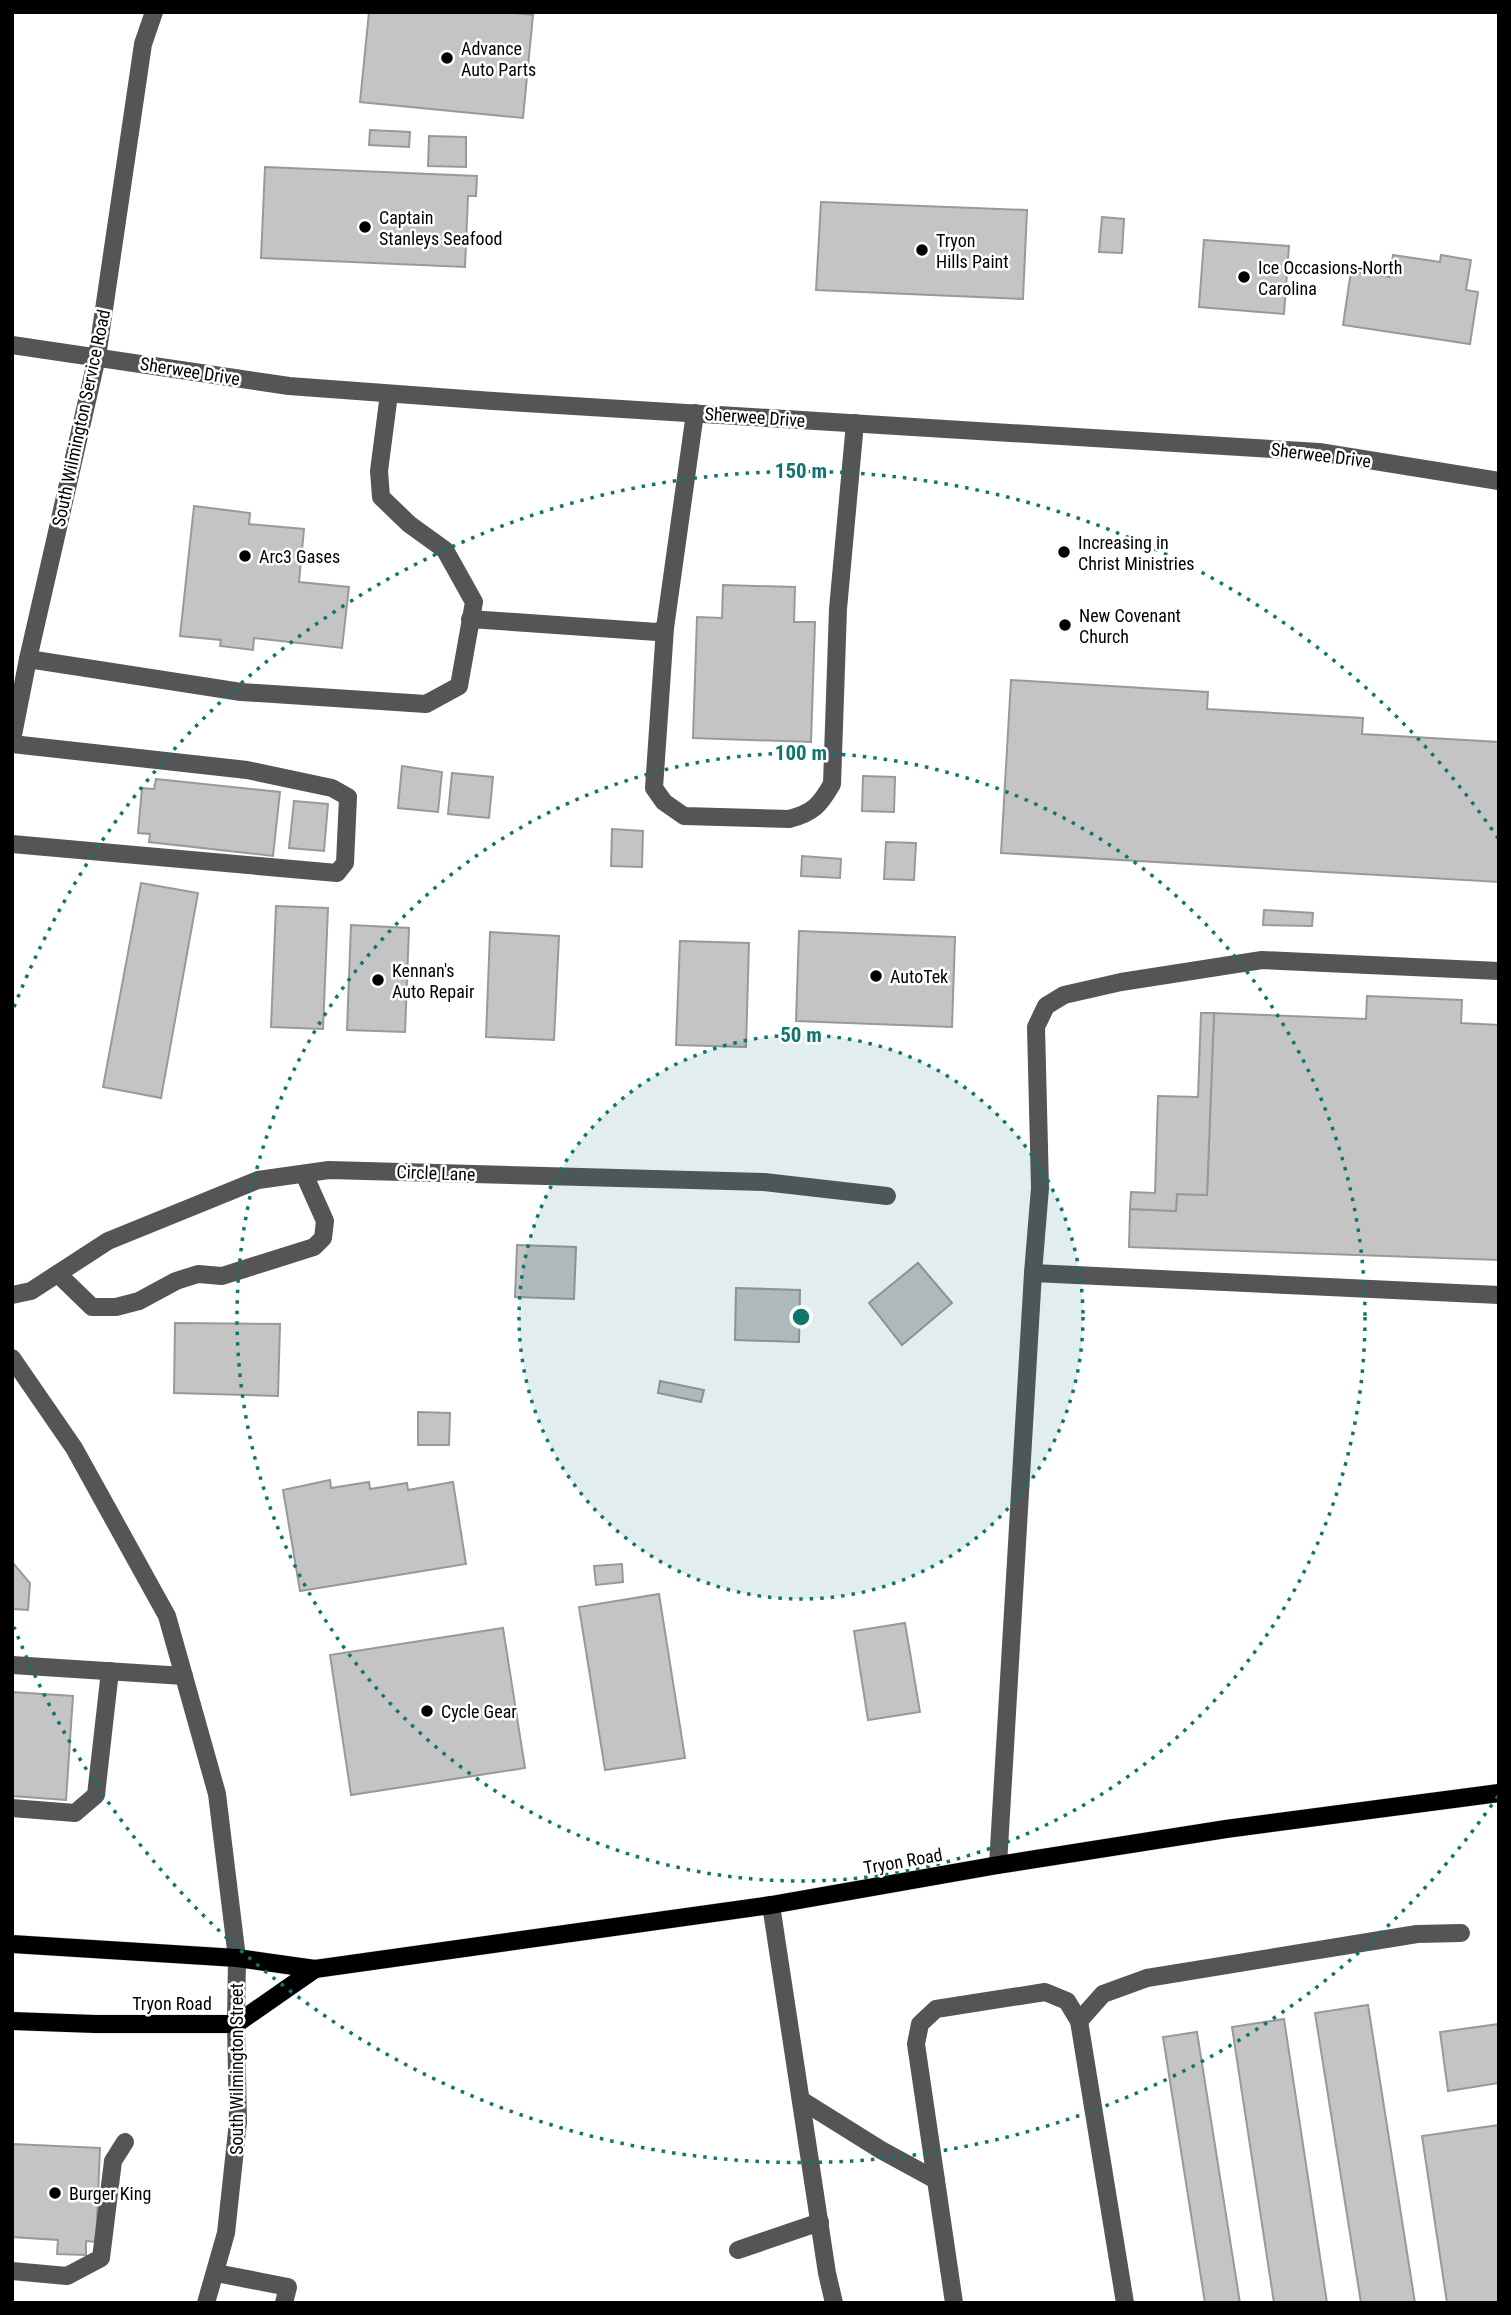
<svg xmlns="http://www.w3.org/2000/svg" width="1511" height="2315" viewBox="0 0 1511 2315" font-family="'Roboto Condensed',sans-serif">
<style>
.building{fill:#c4c4c4;stroke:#999;stroke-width:2}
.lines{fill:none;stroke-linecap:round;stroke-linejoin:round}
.major-casing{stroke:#dbdbdb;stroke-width:19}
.minor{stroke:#555;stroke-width:18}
.major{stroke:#000;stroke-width:18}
.ring{fill:none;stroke:#0f766e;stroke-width:3.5;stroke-dasharray:3.5 7}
.poi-dot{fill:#000;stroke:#fff;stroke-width:2.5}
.labels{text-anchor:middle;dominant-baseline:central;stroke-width:5;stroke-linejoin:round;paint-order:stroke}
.poi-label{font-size:18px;fill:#000;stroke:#fff;text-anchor:start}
.street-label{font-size:18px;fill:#000;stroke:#fff}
.centre{fill:#0f766e;stroke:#fff;stroke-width:3.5}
.ring-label{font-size:21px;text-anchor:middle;font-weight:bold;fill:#0f766e;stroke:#fff;stroke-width:5;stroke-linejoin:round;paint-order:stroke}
</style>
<rect width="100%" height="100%" fill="#fff"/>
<g class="building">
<path d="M369,12H505L533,15L523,118L360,102Z"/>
<path d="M370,130L410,132L409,147L369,145Z"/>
<path d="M429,136L466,137V167L428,166Z"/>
<path d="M265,167L477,176L476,196H468L465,267L261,258Z"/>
<path d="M821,202L1027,210L1023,299L816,290Z"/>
<path d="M1102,217L1124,219L1122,253L1099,252Z"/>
<path d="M1204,240L1289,246L1284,314L1199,307Z"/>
<path d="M1393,255L1440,262L1441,255L1471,260L1466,290L1478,292L1470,344L1343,325L1351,271L1390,277Z"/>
<path d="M194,506L250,513L249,524L304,529L299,582L349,587L342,648L254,638L253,650L220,646L221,640L180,636Z"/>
<path d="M723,585L795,587L794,622H815L811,742L693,738L697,617L722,618Z"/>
<path d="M1011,680L1208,692L1207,709L1363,718L1362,734L1499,742V882L1001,853Z"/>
<path d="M402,766L442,772L438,812L398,808Z"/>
<path d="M452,773L493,777L489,818L448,814Z"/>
<path d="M863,776L895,777L894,812L862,811Z"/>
<path d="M156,779L280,792L273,856L149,842L150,834L138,833L142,788L154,789Z"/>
<path d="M294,801L328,804L324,851L289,848Z"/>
<path d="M612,829L643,831L642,867L611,866Z"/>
<path d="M886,842L916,843L914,880L884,879Z"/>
<path d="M802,856L841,859L840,878L801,876Z"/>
<path d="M141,883L198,893L161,1098L103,1087Z"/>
<path d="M276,906L328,908L323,1029L271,1027Z"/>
<path d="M1264,910L1313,913L1312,926L1263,925Z"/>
<path d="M351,925L409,928L405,1032L347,1030Z"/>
<path d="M799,931L955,937L952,1027L796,1021Z"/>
<path d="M490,932L559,936L554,1040L486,1037Z"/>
<path d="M680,941L749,943L746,1047L676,1045Z"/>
<path d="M1367,996L1462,1000L1461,1023L1499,1025V1260L1129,1247L1130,1209L1176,1211L1177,1194L1207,1195L1214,1013L1366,1019Z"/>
<path d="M1201,1013H1214L1207,1195L1177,1194L1176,1211L1130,1209L1131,1192L1155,1193L1158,1096L1198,1097Z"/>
<path d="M517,1245L576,1247L574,1299L515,1297Z"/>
<path d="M918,1263L952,1303L902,1345L869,1303Z"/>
<path d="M736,1288L800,1290L799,1342L735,1340Z"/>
<path d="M175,1323L280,1324L278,1396L174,1393Z"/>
<path d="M660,1381L704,1390L701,1402L658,1393Z"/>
<path d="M418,1412L450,1413L449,1445H418Z"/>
<path d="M330,1480L331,1488L369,1482L370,1489L407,1483L408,1490L453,1482L466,1564L300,1591L283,1490Z"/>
<path d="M12,1562L30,1583L28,1610L12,1609Z"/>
<path d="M622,1564L623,1582L596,1585L594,1566Z"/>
<path d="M659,1594L685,1758L605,1770L579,1607Z"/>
<path d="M905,1623L920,1712L868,1720L854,1631Z"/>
<path d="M503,1628L525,1768L351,1795L330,1655Z"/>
<path d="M12,1692L73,1696L66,1800L12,1796Z"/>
<path d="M1368,2005L1415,2303H1361L1315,2013Z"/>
<path d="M1284,2019L1327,2303H1274L1232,2027Z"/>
<path d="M1499,2024V2083L1448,2091L1440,2032Z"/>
<path d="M1197,2032L1240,2303H1205L1163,2037Z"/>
<path d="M1499,2125V2303H1447L1422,2136Z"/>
<path d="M12,2144L100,2148L96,2242L86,2241V2255L57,2254L58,2240L12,2237Z"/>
</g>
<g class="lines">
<defs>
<g id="major">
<path d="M12,1944L237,1958L315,1969L771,1905L998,1865L1226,1829L1499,1793"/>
<path d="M12,2021L95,2024H236L315,1969"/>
</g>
</defs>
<use href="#major" class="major-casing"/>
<g class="minor">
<path d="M12,345L289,386L493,401L1319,452L1499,481"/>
<path d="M470,619L657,632L665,628L695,413"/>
<path d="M665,628L654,788L664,802L684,816L789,819C813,813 820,805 832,784L838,609L855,423"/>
<path d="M28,659L241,692L426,704L459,686L474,602L445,550L409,524L381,497L379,471L389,394"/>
<path d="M12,740L28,659L97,357L143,44L154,12"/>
<path d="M12,744L247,770L332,788L348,797L345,863L337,873L12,844"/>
<path d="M1033,1273L1040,1188L1036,1027L1046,1006L1064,995L1121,982L1262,960L1499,971"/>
<path d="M58,1274L92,1307H116L139,1301L176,1281L198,1274L222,1276L314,1247L323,1238L325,1221L304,1174"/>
<path d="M12,1295L31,1291L108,1241L258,1180L329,1170L764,1182L887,1196"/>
<path d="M12,1358L74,1448L167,1616L217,1794L237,1958L236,2024L238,2122L226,2233L206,2303"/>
<path d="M12,1665L184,1676"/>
<path d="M12,1808L75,1813L96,1795L110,1671"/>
<path d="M998,1865L1033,1273L1499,1295"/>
<path d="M771,1905L827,2273L834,2303"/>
<path d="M1079,2021L1103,1994L1147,1978L1417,1934L1461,1933"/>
<path d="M801,2100L881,2150L936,2180"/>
<path d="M738,2250L820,2222"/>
<path d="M12,2271L67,2276L101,2258L113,2161L125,2142"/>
<path d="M216,2273L288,2287L284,2303"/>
<path d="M954,2303L916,2044L920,2024L936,2009L1045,1992L1067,2001L1079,2021L1125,2303"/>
</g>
<use href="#major" class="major"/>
</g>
<circle cx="801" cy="1317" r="282" fill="#0f766e" fill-opacity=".12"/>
<g class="ring">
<circle cx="801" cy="1317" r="282"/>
<circle cx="801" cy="1317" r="564"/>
<path d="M1498 1796A846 846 0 0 1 14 1627M14 1007A846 846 0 0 1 1498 838"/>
</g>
<g class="poi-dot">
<circle cx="447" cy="58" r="7"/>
<circle cx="365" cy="227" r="7"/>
<circle cx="922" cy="250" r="7"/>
<circle cx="1244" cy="277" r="7"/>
<circle cx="1064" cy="552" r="7"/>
<circle cx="245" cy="556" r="7"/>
<circle cx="1065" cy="625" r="7"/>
<circle cx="876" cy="976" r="7"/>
<circle cx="378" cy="980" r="7"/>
<circle cx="427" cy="1711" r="7"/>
<circle cx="55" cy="2193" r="7"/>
</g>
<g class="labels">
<g class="poi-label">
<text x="461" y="48">Advance<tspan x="461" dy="21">Auto Parts</tspan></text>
<text x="379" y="217">Captain<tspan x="379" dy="21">Stanleys Seafood</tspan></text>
<text x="936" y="240">Tryon<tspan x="936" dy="21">Hills Paint</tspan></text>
<text x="1258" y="267">Ice Occasions-North<tspan x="1258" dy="21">Carolina</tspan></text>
<text x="1078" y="542">Increasing in<tspan x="1078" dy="21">Christ Ministries</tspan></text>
<text x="259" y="556">Arc3 Gases</text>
<text x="1079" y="615">New Covenant<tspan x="1079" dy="21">Church</tspan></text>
<text x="392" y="970">Kennan's<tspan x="392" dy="21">Auto Repair</tspan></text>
<text x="890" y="976">AutoTek</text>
<text x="441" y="1711">Cycle Gear</text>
<text x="69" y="2193">Burger King</text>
</g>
<g class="street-label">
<text transform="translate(190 371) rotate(9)">Sherwee Drive</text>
<text transform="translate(755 417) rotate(4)">Sherwee Drive</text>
<text transform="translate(81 418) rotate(-78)">South Wilmington Service Road</text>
<text transform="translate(1321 455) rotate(7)">Sherwee Drive</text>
<text transform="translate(436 1173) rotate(2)">Circle Lane</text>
<text transform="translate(903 1861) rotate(-10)">Tryon Road</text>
<text x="172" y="2003">Tryon Road</text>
<text transform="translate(236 2069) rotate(-90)">South Wilmington Street</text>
</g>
</g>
<circle cx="801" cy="1317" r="10" class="centre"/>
<g class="ring-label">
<text x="801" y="478">150 m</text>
<text x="801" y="760">100 m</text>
<text x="801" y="1042">50 m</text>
</g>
<rect width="1511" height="2315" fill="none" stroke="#000000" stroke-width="28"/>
</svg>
